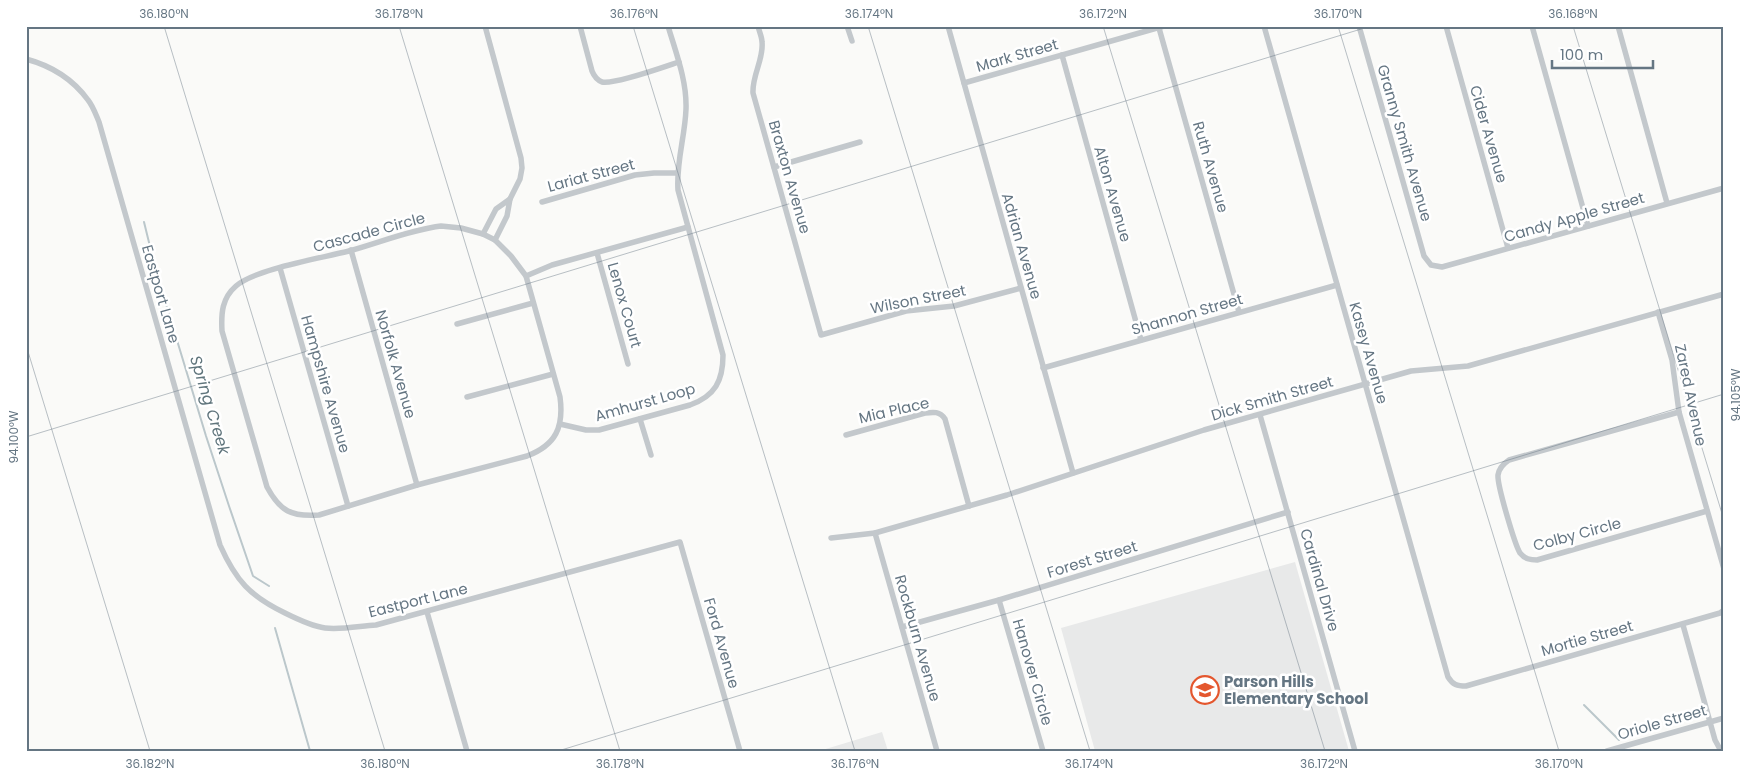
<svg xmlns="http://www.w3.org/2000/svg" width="1750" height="777" viewBox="0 0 1750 777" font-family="Poppins,sans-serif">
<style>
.built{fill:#e8e9e9}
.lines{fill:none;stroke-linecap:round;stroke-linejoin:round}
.stream{stroke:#bbc7cb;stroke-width:2}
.minor{stroke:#c3c8cc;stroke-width:5.5}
.ticks{fill:none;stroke:#657683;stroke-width:1;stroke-opacity:0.45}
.labels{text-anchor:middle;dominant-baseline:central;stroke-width:5;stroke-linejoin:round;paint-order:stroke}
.street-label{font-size:15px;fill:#657683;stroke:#fff}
.poi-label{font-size:15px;font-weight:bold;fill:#657683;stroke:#fff;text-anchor:start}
.water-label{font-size:16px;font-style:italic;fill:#60757c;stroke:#fff}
.neatline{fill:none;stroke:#657683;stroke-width:2}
.ticks-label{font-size:12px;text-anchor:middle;fill:#657683}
</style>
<rect width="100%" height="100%" fill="#fafaf8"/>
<g class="built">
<path d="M1295,562L1349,751H1095L1061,628Z"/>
<path d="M882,732L888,751H818H819Z"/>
</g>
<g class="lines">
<g class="stream">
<path d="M144,222L156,271L206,436L229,506L253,576L269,586"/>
<path d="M275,628L310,751"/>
<path d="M1584,705L1619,740"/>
</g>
<g class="minor">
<path d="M485,26L521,158L522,168L520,179L510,199L507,216L495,240"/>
<path d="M580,26L592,71C594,76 597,80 602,82C614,85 664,67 679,62"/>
<path d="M758,26C759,31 762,37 762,42C764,59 752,75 753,93L821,335L906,311L954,306L1021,288"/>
<path d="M847,26L852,41"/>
<path d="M948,26L1073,473"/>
<path d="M1264,26L1448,677C1453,685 1457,686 1466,686L1720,613L1724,610"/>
<path d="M1359,26L1424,256L1431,265L1442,267L1724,188"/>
<path d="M1446,26L1508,248"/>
<path d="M1532,26L1588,226"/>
<path d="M1618,26L1667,203"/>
<path d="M1159,28L1239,312"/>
<path d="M1062,55L1141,340"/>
<path d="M26,59C52,66 72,78 88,100C93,106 96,115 99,122L220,545C236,581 250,596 285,613C297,619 311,626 325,628C341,630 360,626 376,625L680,542L740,751"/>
<path d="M964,83L1164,26"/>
<path d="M774,167L860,142"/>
<path d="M542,202L635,175L654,173H677"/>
<path d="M441,226L461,228L483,234L495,240L511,256L526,276L560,397C564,427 556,445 527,456L417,485L319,515C291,517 280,511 267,487L222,331C221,313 222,298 236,286C255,269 322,258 349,251C379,243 409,230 441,226Z"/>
<path d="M483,234L496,209L510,199"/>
<path d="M351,250L417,485"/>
<path d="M597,253L628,364"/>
<path d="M280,268L348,506"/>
<path d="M526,276L552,265L688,227"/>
<path d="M1658,312L1672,360L1679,412L1724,569"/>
<path d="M457,324L533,303"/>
<path d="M1043,368L1337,285"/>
<path d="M467,397L553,374"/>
<path d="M1679,412L1509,460C1503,464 1499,468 1498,475C1497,485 1515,545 1520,553C1525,559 1530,560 1537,560L1707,511"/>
<path d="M1260,415L1355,751"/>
<path d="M640,419L651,455"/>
<path d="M560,424L586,430H599L690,405C715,396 723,381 723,355L678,190C676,162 685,137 686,109C687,81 676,53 668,26"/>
<path d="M846,435L925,413C933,412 940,411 945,419L969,506"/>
<path d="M875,533L937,751"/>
<path d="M831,538L875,533L1007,495L1204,430L1411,371L1468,366L1724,294"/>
<path d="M999,600L1043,751"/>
<path d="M427,612L467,751"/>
<path d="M1683,625L1715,740L1721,751"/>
<path d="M902,627L999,600L1288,512"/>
<path d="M1607,751L1724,718"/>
</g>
</g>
<path class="ticks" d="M164,26L385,751M399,26L620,751M633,26L855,751M868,26L1090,751M1103,26L1325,751M1338,26L1559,751M1573,26L1724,520M26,345L150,751M26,437L1371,26M558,751L1724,394"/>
<defs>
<symbol id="school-ring" viewBox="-11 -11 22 22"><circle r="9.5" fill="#fff" stroke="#e4572e" stroke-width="1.5"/><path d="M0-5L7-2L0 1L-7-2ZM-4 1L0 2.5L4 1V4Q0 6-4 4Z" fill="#e4572e"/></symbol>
</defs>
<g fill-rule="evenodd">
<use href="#school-ring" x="1189" y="674" width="32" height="32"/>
</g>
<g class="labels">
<g class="street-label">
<text transform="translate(1017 55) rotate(-16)">Mark Street</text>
<text transform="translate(1489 134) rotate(74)">Cider Avenue</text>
<text transform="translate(1405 143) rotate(74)">Granny Smith Avenue</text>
<text transform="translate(1211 167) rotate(74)">Ruth Avenue</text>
<text transform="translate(591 175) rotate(-15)">Lariat Street</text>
<text transform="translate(790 177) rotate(74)">Braxton Avenue</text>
<text transform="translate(1113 194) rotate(74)">Alton Avenue</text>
<text transform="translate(1574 217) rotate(-16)">Candy Apple Street</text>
<text transform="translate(369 232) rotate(-15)">Cascade Circle</text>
<text transform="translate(1022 246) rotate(74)">Adrian Avenue</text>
<text transform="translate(161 294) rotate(74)">Eastport Lane</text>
<text transform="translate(918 299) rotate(-11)">Wilson Street</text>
<text transform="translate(625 305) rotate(74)">Lenox Court</text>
<text transform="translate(1187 314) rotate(-16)">Shannon Street</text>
<text transform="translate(1369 353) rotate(74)">Kasey Avenue</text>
<text transform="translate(396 364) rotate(74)">Norfolk Avenue</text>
<text transform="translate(326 384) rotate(74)">Hampshire Avenue</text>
<text transform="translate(1691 395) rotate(78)">Zared Avenue</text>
<text transform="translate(1272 398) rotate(-16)">Dick Smith Street</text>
<text transform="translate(645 402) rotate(-16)">Amhurst Loop</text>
<text transform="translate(894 410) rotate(-13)">Mia Place</text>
<text transform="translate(1577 534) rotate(-15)">Colby Circle</text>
<text transform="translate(1092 559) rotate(-17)">Forest Street</text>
<text transform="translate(1320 580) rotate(74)">Cardinal Drive</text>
<text transform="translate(418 600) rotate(-14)">Eastport Lane</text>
<text transform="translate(918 638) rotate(74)">Rockburn Avenue</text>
<text transform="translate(1587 638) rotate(-16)">Mortie Street</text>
<text transform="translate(722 643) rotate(74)">Ford Avenue</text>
<text transform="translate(1033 672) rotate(74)">Hanover Circle</text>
<text transform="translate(1662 722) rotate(-16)">Oriole Street</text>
</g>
<g class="poi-label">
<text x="1224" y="681">Parson Hills<tspan x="1224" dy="17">Elementary School</tspan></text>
</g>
<g class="water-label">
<text transform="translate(210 405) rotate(73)">Spring Creek</text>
</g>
</g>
<rect width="1750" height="777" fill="none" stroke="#ffffff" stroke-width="55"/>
<path d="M1552 60v8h101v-8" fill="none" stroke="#657683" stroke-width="2.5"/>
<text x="1560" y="60" font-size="15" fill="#657683" stroke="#ffffff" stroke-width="4" paint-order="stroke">100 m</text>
<rect x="28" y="28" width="1694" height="722" class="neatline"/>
<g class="ticks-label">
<text x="164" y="18">36.180°N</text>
<text x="399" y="18">36.178°N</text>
<text x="634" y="18">36.176°N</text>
<text x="869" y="18">36.174°N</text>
<text x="1103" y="18">36.172°N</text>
<text x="1338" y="18">36.170°N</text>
<text x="1573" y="18">36.168°N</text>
<text transform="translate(1736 395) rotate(-90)" y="4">94.105°W</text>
<text transform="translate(14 437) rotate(-90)" y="4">94.100°W</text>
<text x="150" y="768">36.182°N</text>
<text x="385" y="768">36.180°N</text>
<text x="620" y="768">36.178°N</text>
<text x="855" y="768">36.176°N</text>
<text x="1089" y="768">36.174°N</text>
<text x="1324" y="768">36.172°N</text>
<text x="1559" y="768">36.170°N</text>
</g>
</svg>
